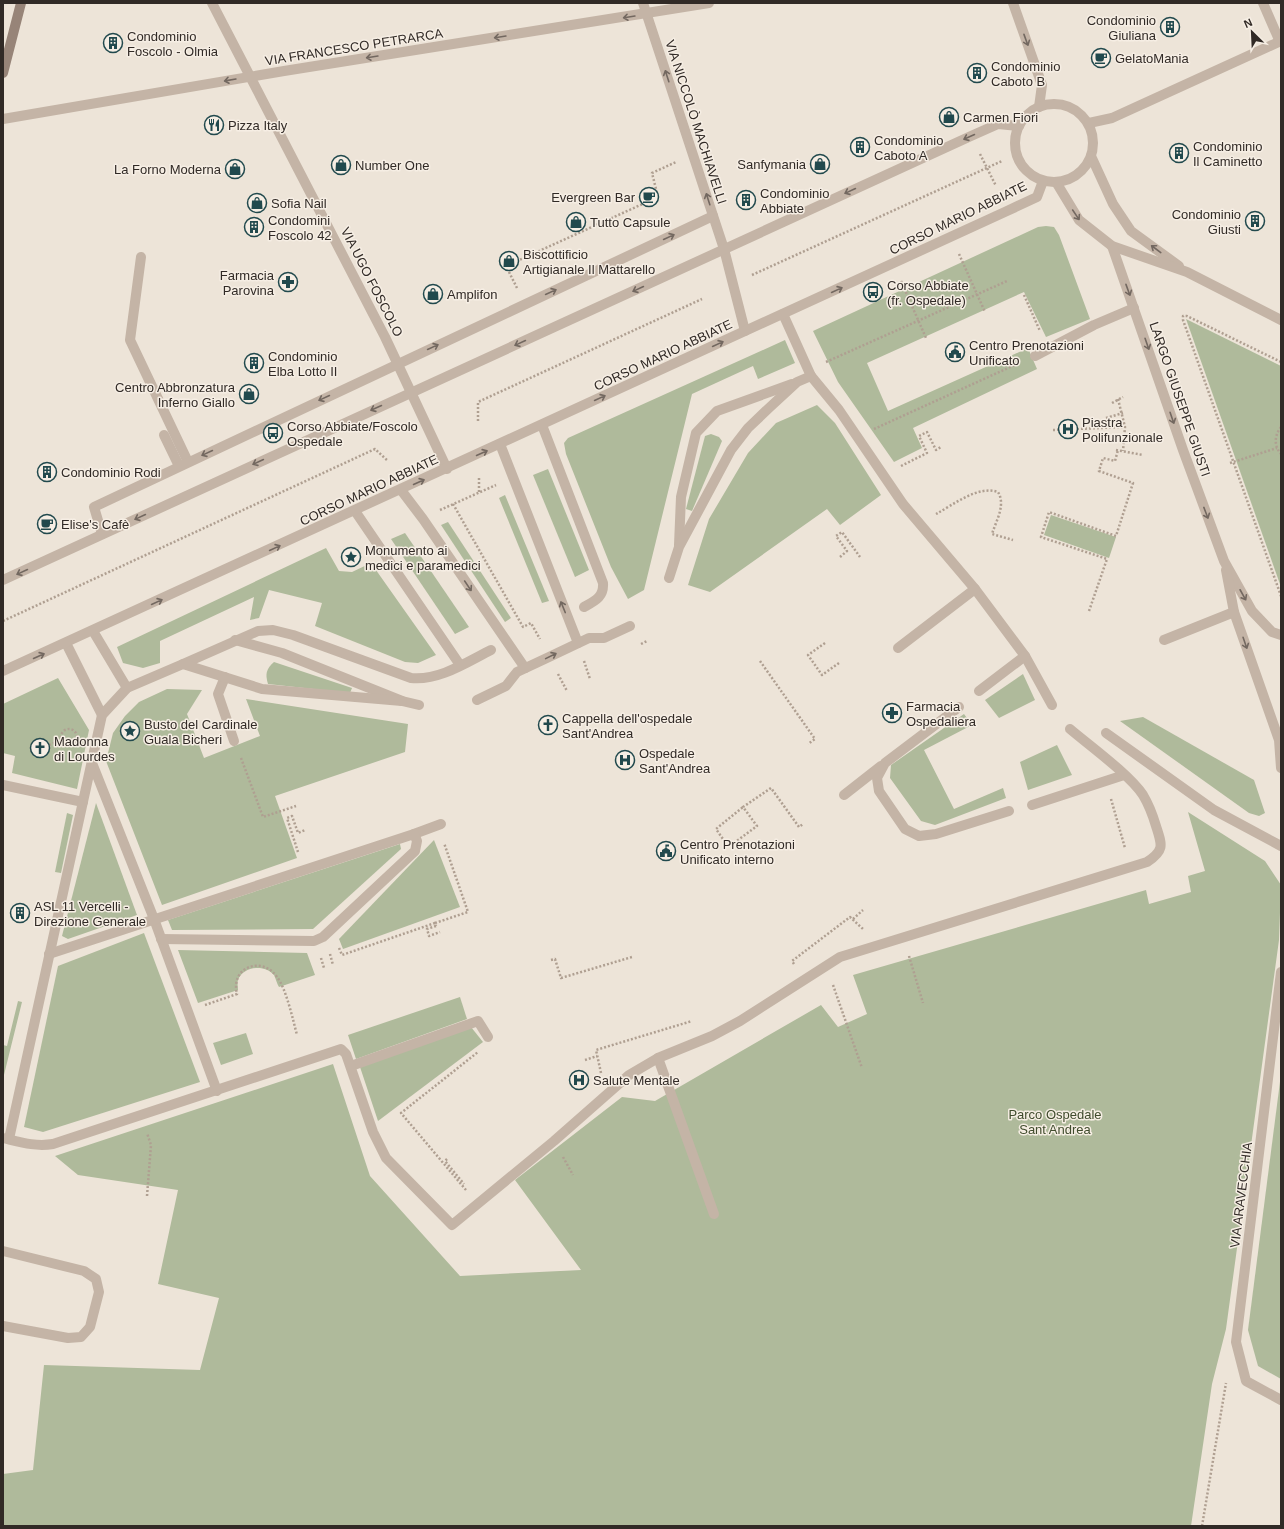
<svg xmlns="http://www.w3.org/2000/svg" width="1284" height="1529" viewBox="0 0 1284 1529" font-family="Helvetica,sans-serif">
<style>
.green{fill:#afba9b}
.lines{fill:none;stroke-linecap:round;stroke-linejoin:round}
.path{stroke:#af9f91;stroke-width:2.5;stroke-dasharray:2 2;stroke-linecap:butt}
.service{stroke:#c4b4a6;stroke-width:10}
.minor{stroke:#c4b4a6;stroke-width:10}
.secondary{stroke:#978478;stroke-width:10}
.oneway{stroke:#736860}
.labels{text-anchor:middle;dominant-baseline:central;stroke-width:3;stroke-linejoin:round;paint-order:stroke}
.poi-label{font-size:13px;fill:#312a26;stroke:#f6eee4;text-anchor:start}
.street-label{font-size:13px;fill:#312a26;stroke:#f6eee4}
.park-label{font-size:13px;fill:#404c2d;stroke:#f6eee4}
</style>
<rect width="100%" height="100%" fill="#ede4d8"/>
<g class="green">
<path d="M1046,226L1054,227L1059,235L1090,319L1046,337L1024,292L867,363L888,411L1028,348L1037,369L913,428L922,448L894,462L838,382L813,331L1038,227Z"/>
<path d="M1186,319L1281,366V587Z"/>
<path d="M785,340L795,363L758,379L753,366L692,394L644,590L628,599L611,567L566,454L564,443L568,438Z"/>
<path d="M817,405L835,423L881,495L840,525L827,509L710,592L688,585L709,519L748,453L776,423Z"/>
<path d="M711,434L719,437L722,441L692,511L686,509L705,436Z"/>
<path d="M548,469L589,570L575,577L533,475Z"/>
<path d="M505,495L549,601L542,603L499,498Z"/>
<path d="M1051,515L1116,537L1109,558L1044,535Z"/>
<path d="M448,522L511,618L505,622L441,525Z"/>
<path d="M405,533L469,627L455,634L391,539Z"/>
<path d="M326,548L339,571L352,572L371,563L436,655L418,663L405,662L315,626L322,603L269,590L259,618L250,620L254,597L160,641V663L143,668L123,663L117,647Z"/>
<path d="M274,662L352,688L350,693L268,684C265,674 266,669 274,662Z"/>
<path d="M1023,674L1035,700L999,718L985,700Z"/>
<path d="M58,678L89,730L77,789L12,773L15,756L3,753V704Z"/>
<path d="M167,689L202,690L187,714L204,758L260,736L246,699L408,724L405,752L275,796L297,858L162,905L106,761L113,733L125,716L139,702Z"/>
<path d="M964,714L972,725L924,750L954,809L1003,788L1006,798L935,825L921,821L890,778L891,765Z"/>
<path d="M1143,717L1254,780L1265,813L1259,816L1249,813L1120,721Z"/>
<path d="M1057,745L1072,775L1028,790L1020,762Z"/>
<path d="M96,803L137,915L68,939L62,936Z"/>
<path d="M1188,812L1265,861L1281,885L1279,940L1226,1329L1212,1384L1191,1526H3V1474L33,1470L44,1365L200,1370L219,1298L158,1284L178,1190L78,1175L55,1156L333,1064L370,1176L460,1276L581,1270L515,1180L622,1097L655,1101L821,1005L838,1027L867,1014L853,975L1146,890L1149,904L1191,892L1188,876L1205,871Z"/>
<path d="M67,813L73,815L61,873L55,872Z"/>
<path d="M434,840L460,907L343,949L339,939Z"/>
<path d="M400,844L401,849L313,929L172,930L168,920Z"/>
<path d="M144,933L200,1082L43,1132L24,1127L58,966Z"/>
<path d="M178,950L307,953L315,975L279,987C277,984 276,979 274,975C265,964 243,966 238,980C237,983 238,987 238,990L198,1003Z"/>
<path d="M460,997L467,1019L356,1059L348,1035Z"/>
<path d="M18,1001L22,1002L3,1079V1045L7,1046Z"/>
<path d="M471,1027L483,1042L378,1121L360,1067Z"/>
<path d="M246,1033L253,1054L221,1065L213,1043Z"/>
<path d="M1281,1074V1379L1258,1366L1248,1330Z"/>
</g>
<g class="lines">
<g class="path">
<path d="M980,154L996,186"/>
<path d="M959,254L985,312"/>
<path d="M752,275L1002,161"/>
<path d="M901,281L926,338"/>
<path d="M517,288L506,266L658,197L652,173L676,162"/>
<path d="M1024,295L1040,331"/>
<path d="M826,362L1007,281"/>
<path d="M1281,362L1187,316H1183V320L1281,596"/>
<path d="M1118,399L1125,427L1123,451"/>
<path d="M1112,403L1123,397"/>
<path d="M1106,418L1123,413"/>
<path d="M478,421V402L702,299"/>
<path d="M1281,427C1274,436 1274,446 1281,454"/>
<path d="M874,429L1019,363"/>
<path d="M1053,430L1125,427"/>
<path d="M1108,438L1125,440"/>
<path d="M1116,450L1143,455"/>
<path d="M1230,463L1277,448"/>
<path d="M901,466L927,453L919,436L927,432L936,450L941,447"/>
<path d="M479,478V492"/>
<path d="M453,504L523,627L531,623L540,639"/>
<path d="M440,510L496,485"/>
<path d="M936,514C953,505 978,485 998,492C1006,505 996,521 992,534L1013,540"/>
<path d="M840,557L847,551L836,536L842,532L860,557"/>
<path d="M1089,611L1107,559L1041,537L1049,512L1116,536L1133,483L1099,471L1103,458L1115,461L1118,450"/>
<path d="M3,621L375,449L388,461"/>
<path d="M825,643L808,655L822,675L839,663"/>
<path d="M641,644L647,641"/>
<path d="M584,661L590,679"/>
<path d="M760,661L815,739L808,744"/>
<path d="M558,674L567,691"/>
<circle cx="69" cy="737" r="8"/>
<circle cx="40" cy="748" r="9"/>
<path d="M49,745L61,740"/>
<path d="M241,758L263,817L296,806"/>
<path d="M1111,799L1125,848"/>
<path d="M725,842L716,829L743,807"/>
<path d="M734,843L757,826L743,807L771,788L799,827L803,824"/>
<path d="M298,852L287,818L292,816L298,833L305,830"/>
<path d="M853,919L863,910"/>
<path d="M435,923L468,912L444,843"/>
<path d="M436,926L427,929L429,936L440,932"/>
<path d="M339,948L342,955L435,923L436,926"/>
<path d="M330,954L333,965"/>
<path d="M909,956L923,1003"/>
<path d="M321,958L324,968"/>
<path d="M551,960L555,959L561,978L632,957"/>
<path d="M794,964L792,961L850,917L863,929"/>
<path d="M833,985L862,1068"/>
<path d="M205,1005L237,994C230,966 263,956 277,977C286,988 293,1020 297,1035"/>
<path d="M585,1060L597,1056"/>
<path d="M601,1073L596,1050L692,1021"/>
<path d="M563,1157L573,1175"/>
<path d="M447,1159L445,1161L464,1184"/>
<path d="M466,1190L401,1113L478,1052"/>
<path d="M147,1196L151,1145L147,1133"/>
<path d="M1202,1526L1226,1383"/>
</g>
<g class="service">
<path d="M1263,3L1280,42"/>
<path d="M141,257L130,340L188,462"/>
<path d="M1035,356L1094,325L1134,308"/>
<path d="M811,376L839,410L903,504L975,589L1025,656L1052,705"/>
<path d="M542,425L603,583C604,597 595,601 584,607"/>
<path d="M164,435L179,466"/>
<path d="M500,444L578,643"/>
<path d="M401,490L423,519L525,668"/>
<path d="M355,511L460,665"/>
<path d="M679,545L681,497L696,433L717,411L792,384"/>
<path d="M669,578L679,547L731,450L748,428L769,408L797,382L811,376L783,314"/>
<path d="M93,631L127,688"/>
<path d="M235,640L282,653L402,701L419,705"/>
<path d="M1164,640L1234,612"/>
<path d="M66,643L102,715"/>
<path d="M898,648L975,589"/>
<path d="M183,664L258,631L273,630L293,635L411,678C439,681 467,662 491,650"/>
<path d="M225,677L218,694L234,741"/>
<path d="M979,691L1025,656"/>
<path d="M477,700L506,686L517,672L549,657L589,638H604L630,626"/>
<path d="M959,707L885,763L877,778L879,791L905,829L919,836L936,834L1009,811"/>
<path d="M1106,733L1214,810L1281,846"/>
<path d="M92,763L154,919L217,1091"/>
<path d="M3,785L83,802"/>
<path d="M844,795L881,766"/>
<path d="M1032,805L1124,775"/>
<path d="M414,834L441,824"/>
<path d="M49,954L414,834L417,841L415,851L323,937L314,941L161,939"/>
<path d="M1281,972L1236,1342L1246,1381L1281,1400"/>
<path d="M658,1058L714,1214"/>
<path d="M351,1066L478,1021L488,1037"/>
<path d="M3,1138C20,1142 35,1147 53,1144L341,1049L346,1054L373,1132L386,1158L452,1225L554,1141L629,1075L658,1058L712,1036L740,1021L840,957L1147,862C1165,850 1162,845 1156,826C1153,816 1149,805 1143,795C1130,775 1090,746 1070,729"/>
<path d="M9,1139L102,715L127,688L183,664L262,689L402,701"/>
<path d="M3,1251L84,1271L96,1279L99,1292L90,1327L81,1337L68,1338L3,1326"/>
</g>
<g class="minor">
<path d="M212,3L385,337L447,469"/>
<path d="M643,3L724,249L745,331"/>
<path d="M1013,3L1042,85L1039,107"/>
<circle cx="1054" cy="143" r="39"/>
<path d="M3,119L284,71L709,3"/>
<path d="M1089,123L1112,118L1281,41"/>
<path d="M1091,156L1113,204L1131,231L1179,266"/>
<path d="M1056,182L1079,220L1112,246L1187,272L1281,320"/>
<path d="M1112,246L1183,450L1224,561L1252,611L1272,632L1281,635"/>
<path d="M102,534L94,507L713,216"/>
<path d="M1226,570L1234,612L1279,740L1281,768"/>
<path d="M3,580L971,136L998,124L1019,126"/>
<path d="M3,671L1007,211L1037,197L1043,181"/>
</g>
<path class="secondary" d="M3,73L21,3"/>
</g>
<defs><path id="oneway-shaft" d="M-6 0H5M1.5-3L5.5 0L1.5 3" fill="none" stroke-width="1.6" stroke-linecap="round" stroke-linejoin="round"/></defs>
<g class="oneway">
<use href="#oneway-shaft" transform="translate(629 17) rotate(171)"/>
<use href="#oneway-shaft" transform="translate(500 37) rotate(171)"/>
<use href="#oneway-shaft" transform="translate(1026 40) rotate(70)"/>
<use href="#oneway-shaft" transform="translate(372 57) rotate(171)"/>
<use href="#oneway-shaft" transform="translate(667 76) rotate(-108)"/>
<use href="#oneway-shaft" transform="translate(230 80) rotate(170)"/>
<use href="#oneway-shaft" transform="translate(969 137) rotate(156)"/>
<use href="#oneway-shaft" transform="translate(850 191) rotate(155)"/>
<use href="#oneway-shaft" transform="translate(708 199) rotate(-108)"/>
<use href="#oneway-shaft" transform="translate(1076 215) rotate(56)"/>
<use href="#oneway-shaft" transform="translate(669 237) rotate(-25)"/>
<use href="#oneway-shaft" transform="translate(1156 249) rotate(-143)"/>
<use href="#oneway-shaft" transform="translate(638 289) rotate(155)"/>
<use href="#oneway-shaft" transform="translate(837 290) rotate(-25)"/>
<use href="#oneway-shaft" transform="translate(1128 290) rotate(70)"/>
<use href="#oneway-shaft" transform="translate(551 292) rotate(-25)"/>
<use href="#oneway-shaft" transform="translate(520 343) rotate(155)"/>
<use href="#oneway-shaft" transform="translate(718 344) rotate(-25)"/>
<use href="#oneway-shaft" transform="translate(1147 344) rotate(71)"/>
<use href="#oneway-shaft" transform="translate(433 347) rotate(-25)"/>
<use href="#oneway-shaft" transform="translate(324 398) rotate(155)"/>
<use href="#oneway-shaft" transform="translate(600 398) rotate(-25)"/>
<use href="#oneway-shaft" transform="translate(376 408) rotate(156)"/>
<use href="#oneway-shaft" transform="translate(1172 418) rotate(71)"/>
<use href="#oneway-shaft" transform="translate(207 453) rotate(155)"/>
<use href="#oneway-shaft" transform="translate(482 453) rotate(-24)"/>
<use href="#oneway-shaft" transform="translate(258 462) rotate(155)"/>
<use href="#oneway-shaft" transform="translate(419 482) rotate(-24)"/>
<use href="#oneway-shaft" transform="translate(1206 513) rotate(69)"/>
<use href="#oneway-shaft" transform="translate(140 517) rotate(155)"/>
<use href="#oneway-shaft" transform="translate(275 548) rotate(-25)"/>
<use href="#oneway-shaft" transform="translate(22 572) rotate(155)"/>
<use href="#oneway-shaft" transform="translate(468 586) rotate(56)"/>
<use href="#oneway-shaft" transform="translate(1243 595) rotate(61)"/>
<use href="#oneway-shaft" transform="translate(157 602) rotate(-25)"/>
<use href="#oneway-shaft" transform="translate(563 607) rotate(-112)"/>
<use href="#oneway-shaft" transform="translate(1245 643) rotate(71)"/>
<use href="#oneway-shaft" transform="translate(39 656) rotate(-24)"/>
<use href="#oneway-shaft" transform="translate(551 656) rotate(-26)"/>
</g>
<defs>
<symbol id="building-ring" viewBox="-11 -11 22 22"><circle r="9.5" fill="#f6eee4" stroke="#21494d" stroke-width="1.5"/><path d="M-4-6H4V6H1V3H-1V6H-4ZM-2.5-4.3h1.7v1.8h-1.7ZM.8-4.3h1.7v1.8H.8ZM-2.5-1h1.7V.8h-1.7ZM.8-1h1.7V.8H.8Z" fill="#21494d"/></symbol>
<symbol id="cafe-ring" viewBox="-11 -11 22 22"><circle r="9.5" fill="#f6eee4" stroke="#21494d" stroke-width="1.5"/><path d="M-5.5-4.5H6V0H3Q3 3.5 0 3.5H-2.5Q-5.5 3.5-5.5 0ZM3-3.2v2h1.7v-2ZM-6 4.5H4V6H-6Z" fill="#21494d"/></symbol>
<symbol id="shop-ring" viewBox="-11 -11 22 22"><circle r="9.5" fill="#f6eee4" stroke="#21494d" stroke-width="1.5"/><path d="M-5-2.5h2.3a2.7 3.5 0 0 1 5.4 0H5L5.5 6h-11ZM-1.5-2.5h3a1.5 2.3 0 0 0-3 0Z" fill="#21494d"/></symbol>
<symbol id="restaurant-ring" viewBox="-11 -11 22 22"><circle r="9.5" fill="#f6eee4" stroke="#21494d" stroke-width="1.5"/><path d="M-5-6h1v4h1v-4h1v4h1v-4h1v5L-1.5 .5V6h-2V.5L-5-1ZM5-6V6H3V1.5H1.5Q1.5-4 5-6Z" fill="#21494d"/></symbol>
<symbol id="pharmacy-ring" viewBox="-11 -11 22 22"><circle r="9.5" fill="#f6eee4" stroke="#21494d" stroke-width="1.5"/><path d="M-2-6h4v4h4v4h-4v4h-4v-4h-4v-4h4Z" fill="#21494d"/></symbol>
<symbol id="bus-ring" viewBox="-11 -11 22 22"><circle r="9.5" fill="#f6eee4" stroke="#21494d" stroke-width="1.5"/><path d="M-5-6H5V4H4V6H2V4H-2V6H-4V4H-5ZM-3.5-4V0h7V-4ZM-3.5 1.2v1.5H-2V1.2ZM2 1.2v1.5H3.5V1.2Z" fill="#21494d"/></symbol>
<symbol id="civic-ring" viewBox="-11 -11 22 22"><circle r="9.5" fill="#f6eee4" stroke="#21494d" stroke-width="1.5"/><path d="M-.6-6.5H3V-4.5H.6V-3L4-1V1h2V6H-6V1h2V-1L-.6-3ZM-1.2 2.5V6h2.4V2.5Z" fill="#21494d"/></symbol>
<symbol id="hospital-ring" viewBox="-11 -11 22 22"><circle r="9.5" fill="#f6eee4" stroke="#21494d" stroke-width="1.5"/><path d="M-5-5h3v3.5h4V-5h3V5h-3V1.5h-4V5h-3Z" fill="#21494d"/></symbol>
<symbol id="sight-ring" viewBox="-11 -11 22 22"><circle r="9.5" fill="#f6eee4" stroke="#21494d" stroke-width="1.5"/><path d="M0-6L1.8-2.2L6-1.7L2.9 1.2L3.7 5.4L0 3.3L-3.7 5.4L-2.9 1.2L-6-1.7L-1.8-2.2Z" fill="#21494d"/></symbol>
<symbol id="church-ring" viewBox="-11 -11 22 22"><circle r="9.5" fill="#f6eee4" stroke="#21494d" stroke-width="1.5"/><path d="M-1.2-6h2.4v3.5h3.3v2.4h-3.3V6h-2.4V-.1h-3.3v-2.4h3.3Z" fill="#21494d"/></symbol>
</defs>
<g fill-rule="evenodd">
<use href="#building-ring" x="1159" y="16" width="22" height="22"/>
<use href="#building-ring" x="102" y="32" width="22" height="22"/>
<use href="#cafe-ring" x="1090" y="47" width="22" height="22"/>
<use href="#building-ring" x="966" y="62" width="22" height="22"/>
<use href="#shop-ring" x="938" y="106" width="22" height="22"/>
<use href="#restaurant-ring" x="203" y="114" width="22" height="22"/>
<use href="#building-ring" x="849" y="136" width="22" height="22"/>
<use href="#building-ring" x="1168" y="142" width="22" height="22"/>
<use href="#shop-ring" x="809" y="153" width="22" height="22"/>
<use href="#shop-ring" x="330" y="154" width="22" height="22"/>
<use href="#shop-ring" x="224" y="158" width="22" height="22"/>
<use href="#cafe-ring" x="638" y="186" width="22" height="22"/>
<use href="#building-ring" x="735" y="189" width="22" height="22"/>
<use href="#shop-ring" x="246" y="192" width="22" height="22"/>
<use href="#building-ring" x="1244" y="210" width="22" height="22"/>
<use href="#shop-ring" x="565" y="211" width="22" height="22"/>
<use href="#building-ring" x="243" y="216" width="22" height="22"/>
<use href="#shop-ring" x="498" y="250" width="22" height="22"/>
<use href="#pharmacy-ring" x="277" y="271" width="22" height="22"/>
<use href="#bus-ring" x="862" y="281" width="22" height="22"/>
<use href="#shop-ring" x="422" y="283" width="22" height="22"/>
<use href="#civic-ring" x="944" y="341" width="22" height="22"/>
<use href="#building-ring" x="243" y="352" width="22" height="22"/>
<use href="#shop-ring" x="238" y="383" width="22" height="22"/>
<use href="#hospital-ring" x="1057" y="418" width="22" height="22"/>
<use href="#bus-ring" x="262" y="422" width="22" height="22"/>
<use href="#building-ring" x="36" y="461" width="22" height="22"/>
<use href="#cafe-ring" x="36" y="513" width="22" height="22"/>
<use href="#sight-ring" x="340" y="546" width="22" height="22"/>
<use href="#pharmacy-ring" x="881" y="702" width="22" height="22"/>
<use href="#church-ring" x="537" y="714" width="22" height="22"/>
<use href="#sight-ring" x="119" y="720" width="22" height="22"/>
<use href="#church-ring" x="29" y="737" width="22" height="22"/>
<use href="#hospital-ring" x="614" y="749" width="22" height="22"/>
<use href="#civic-ring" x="655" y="840" width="22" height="22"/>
<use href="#building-ring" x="9" y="902" width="22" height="22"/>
<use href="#hospital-ring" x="568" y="1069" width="22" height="22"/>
</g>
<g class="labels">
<g class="poi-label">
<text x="1156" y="20" text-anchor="end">Condominio<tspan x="1156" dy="15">Giuliana</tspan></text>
<text x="127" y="36">Condominio<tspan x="127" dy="15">Foscolo - Olmia</tspan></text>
<text x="1115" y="58">GelatoMania</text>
<text x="991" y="66">Condominio<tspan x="991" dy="15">Caboto B</tspan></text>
<text x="963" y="117">Carmen Fiori</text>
<text x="228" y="125">Pizza Italy</text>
<text x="874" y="140">Condominio<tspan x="874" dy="15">Caboto A</tspan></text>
<text x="1193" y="146">Condominio<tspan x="1193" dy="15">Il Caminetto</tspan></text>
<text x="806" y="164" text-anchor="end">Sanfymania</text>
<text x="355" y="165">Number One</text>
<text x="221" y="169" text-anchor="end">La Forno Moderna</text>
<text x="760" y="193">Condominio<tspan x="760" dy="15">Abbiate</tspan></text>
<text x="635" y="197" text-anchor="end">Evergreen Bar</text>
<text x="271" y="203">Sofia Nail</text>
<text x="1241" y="214" text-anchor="end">Condominio<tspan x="1241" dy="15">Giusti</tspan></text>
<text x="268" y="220">Condomini<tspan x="268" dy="15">Foscolo 42</tspan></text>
<text x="590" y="222">Tutto Capsule</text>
<text x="523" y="254">Biscottificio<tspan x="523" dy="15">Artigianale Il Mattarello</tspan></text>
<text x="274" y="275" text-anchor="end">Farmacia<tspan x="274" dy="15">Parovina</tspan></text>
<text x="887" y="285">Corso Abbiate<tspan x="887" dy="15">(fr. Ospedale)</tspan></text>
<text x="447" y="294">Amplifon</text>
<text x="969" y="345">Centro Prenotazioni<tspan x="969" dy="15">Unificato</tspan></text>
<text x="268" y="356">Condominio<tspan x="268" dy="15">Elba Lotto II</tspan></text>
<text x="235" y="387" text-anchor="end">Centro Abbronzatura<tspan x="235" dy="15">Inferno Giallo</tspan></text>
<text x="1082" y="422">Piastra<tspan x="1082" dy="15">Polifunzionale</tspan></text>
<text x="287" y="426">Corso Abbiate/Foscolo<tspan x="287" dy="15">Ospedale</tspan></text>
<text x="61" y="472">Condominio Rodi</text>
<text x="61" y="524">Elise's Cafè</text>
<text x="365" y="550">Monumento ai<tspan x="365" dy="15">medici e paramedici</tspan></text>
<text x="906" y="706">Farmacia<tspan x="906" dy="15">Ospedaliera</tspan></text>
<text x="562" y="718">Cappella dell'ospedale<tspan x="562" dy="15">Sant'Andrea</tspan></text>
<text x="144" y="724">Busto del Cardinale<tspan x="144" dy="15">Guala Bicheri</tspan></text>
<text x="54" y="741">Madonna<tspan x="54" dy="15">di Lourdes</tspan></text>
<text x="639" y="753">Ospedale<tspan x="639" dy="15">Sant'Andrea</tspan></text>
<text x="680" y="844">Centro Prenotazioni<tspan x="680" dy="15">Unificato interno</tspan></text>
<text x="34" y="906">ASL 11 Vercelli -<tspan x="34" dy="15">Direzione Generale</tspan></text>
<text x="593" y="1080">Salute Mentale</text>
</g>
<g class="street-label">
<text transform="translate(354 47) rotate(-9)">VIA FRANCESCO PETRARCA</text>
<text transform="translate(696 122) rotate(72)">VIA NICCOLÒ MACHIAVELLI</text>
<text transform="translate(958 218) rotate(-26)">CORSO MARIO ABBIATE</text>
<text transform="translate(372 282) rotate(63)">VIA UGO FOSCOLO</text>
<text transform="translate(663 355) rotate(-25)">CORSO MARIO ABBIATE</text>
<text transform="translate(1180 399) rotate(71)">LARGO GIUSEPPE GIUSTI</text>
<text transform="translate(369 490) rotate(-25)">CORSO MARIO ABBIATE</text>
<text transform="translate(1241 1195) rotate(-83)">VIA ARAVECCHIA</text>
</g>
<g class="park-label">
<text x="1055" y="1114">Parco Ospedale<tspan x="1055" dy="15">Sant Andrea</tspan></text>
</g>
</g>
<rect width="1284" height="1529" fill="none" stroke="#312a26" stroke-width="8"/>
<g transform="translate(1252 32) rotate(336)" stroke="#f6eee4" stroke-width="3" paint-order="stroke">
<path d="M0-3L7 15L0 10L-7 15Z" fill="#312a26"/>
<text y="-6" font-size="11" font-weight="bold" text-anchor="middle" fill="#312a26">N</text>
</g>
</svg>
